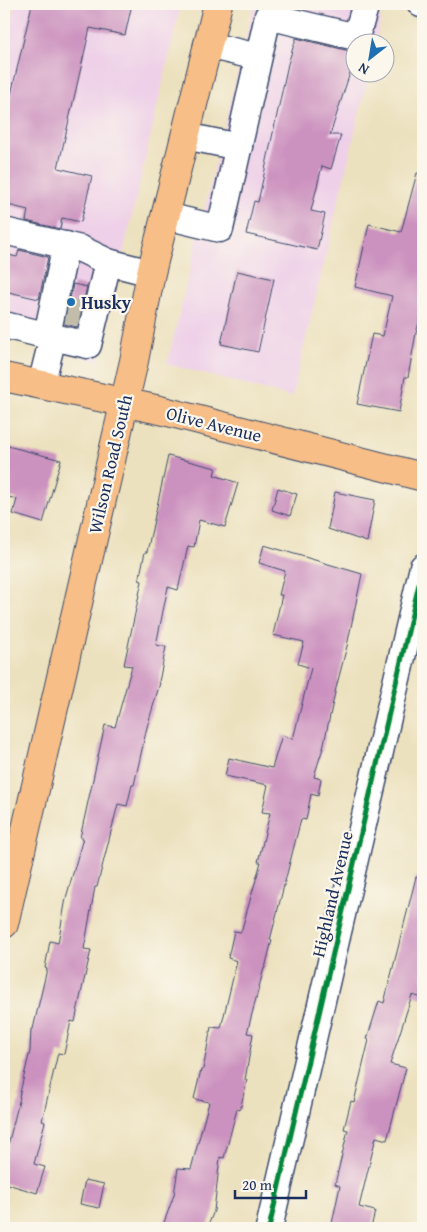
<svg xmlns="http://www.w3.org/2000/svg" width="427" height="1232" viewBox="0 0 427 1232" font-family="'Gentium Book Plus',serif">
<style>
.built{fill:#eed0e8}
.building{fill:#cc92bf}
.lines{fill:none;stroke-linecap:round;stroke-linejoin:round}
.minor-tunnel{stroke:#c2bdab;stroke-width:26;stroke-dasharray:26 13;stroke-linecap:butt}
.minor-casing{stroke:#3a4a6c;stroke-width:29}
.major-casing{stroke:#3a4a6c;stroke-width:30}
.minor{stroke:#fff;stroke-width:26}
.major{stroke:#f7be87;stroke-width:28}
.cycleway-casing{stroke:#fbf7ec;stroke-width:8}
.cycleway{stroke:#00873e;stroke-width:5}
.poi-dot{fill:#1f6fb2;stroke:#fbf7ec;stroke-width:2}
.labels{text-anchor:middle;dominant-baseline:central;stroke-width:4.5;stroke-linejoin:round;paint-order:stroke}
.poi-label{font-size:18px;font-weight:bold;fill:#1b2f5e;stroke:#fbf7ec;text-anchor:start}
.street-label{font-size:18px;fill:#1b2f5e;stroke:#fbf7ec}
</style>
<rect width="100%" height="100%" fill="#fbf7ec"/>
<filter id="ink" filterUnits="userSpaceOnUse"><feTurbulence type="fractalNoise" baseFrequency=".02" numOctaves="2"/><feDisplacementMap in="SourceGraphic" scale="10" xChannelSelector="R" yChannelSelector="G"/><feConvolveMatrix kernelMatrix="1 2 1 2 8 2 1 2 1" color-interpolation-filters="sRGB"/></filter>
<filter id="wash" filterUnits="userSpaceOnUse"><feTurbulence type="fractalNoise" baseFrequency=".0096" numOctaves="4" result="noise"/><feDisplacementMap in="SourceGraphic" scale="20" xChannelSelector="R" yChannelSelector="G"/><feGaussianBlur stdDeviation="1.12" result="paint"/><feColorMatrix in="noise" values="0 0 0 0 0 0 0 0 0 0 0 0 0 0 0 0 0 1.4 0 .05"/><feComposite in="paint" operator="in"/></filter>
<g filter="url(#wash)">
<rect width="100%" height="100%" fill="#ece1be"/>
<g class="built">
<path d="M15,4H181L98,362L4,332V54Z"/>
<path d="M254,4H325L381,18L376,42H354V72L369,73L292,397L167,364Z"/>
</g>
<g id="blocks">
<g class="building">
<path d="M32,4H132L125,35L90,28L58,168L92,176L81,222L62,218L60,229L26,221L28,210L4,204V125Z"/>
<path d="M296,38L354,52V60L330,135H341L331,169L322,166L311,211L325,214L317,250L246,234L254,201L258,202L288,64Z"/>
<path d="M417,173L423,174V309L416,333L408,377H405L399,412L357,404L372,334L383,336L392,296L355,287L369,224L401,232Z"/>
<path d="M19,250L48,257L39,299L4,291V254L17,257Z"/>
<path d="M237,271L274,279L258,352L221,344Z"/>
<path d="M73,284L87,287L77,327L65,324Z"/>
<path d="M4,445L61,460L43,523L13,514L17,499L4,496Z"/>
<path d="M168,456L216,468L214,475L238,483L225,527L199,520L194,547L188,546L178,590L168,587L156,645L166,647L159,682L160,683L147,727L134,785H132L127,806L118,804L97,887H95L84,949L91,950L80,998L75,1022L71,1021L64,1054L58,1053L42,1121L45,1122L34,1164L45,1167L37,1193L4,1183V1161L20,1097H19L30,1051L31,1029H33L47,969L45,968L50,941L58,943L66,898L83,838H80L105,725L115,727L132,666L124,665L142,581L139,580L145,552H147Z"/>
<path d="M278,488L297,494L290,516L272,510Z"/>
<path d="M335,492L375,500L367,542L328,529Z"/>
<path d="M264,545L362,574L347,646L336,688L323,748L315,773L314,777L321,779L318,796L311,794L306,820L301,819L270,940H272L265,968H264L247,1033L253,1034L245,1080H247L240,1110L237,1109L224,1158L220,1157L214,1211L207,1228H162L174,1195L178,1168L191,1169L209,1102L194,1099L201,1070H203L211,1027L221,1028L237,961L228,958L234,931L241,932L261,862H258L270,813L262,812L268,785L225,776L229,758L272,768L282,735L293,739L311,668L298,664L304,642L273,635L282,595H279L285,571L259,563Z"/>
<path d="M416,877L423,878V998L412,995L390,1064L406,1068L387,1140L376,1137L359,1207L375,1211L371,1228H331L340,1186L335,1184L348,1130L344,1129L351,1101L354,1102L369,1040L367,1039L379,1001L384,1003Z"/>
<path d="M85,1180L104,1184L99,1208L80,1204Z"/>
</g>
</g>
</g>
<g filter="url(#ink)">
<use href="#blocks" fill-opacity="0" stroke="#3a4a6c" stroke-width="1"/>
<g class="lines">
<path class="minor-tunnel" d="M62,309L86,315"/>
<defs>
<g id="minor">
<path d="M421,4H423"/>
<path d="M207,45L258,57"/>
<path d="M185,136L239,147"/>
<path d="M166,216L220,229L268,16L356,37L366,4"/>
<path d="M4,231L81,249L108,262"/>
<path d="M4,325L53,337L41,385"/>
<path d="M47,335L66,245"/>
<path d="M53,337L88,345L108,262L151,273"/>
<path d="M269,1228L423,567"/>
</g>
<g id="major">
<path d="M4,377L160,410L423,477"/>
<path d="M4,924L134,361L151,273L218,4"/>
</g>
</defs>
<use href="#minor" class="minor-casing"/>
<use href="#major" class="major-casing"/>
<use href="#minor" class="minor"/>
<use href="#major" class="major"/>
<defs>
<path id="cycleway" d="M269,1228L423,567"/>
</defs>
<use href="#cycleway" class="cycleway-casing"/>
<use href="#cycleway" class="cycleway"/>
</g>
</g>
<circle class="poi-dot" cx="71" cy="302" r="5"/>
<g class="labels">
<g class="poi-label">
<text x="81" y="302">Husky</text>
</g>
<g class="street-label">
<text transform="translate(214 424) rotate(14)">Olive Avenue</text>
<text transform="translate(110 464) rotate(-77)">Wilson Road South</text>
<text transform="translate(332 894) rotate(-77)">Highland Avenue</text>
</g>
</g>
<rect width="427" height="1232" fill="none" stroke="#fbf7ec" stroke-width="20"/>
<g transform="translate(370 58) rotate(211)"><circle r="24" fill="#fbf7ec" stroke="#a1a7b3"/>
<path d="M0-4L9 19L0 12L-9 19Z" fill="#1f6fb2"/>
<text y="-8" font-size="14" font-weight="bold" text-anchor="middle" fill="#1b2f5e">N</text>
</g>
<path d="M235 1190v8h71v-8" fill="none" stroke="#1b2f5e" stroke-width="2.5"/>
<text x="242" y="1190" font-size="15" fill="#1b2f5e" stroke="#fbf7ec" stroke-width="4" paint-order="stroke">20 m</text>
</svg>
